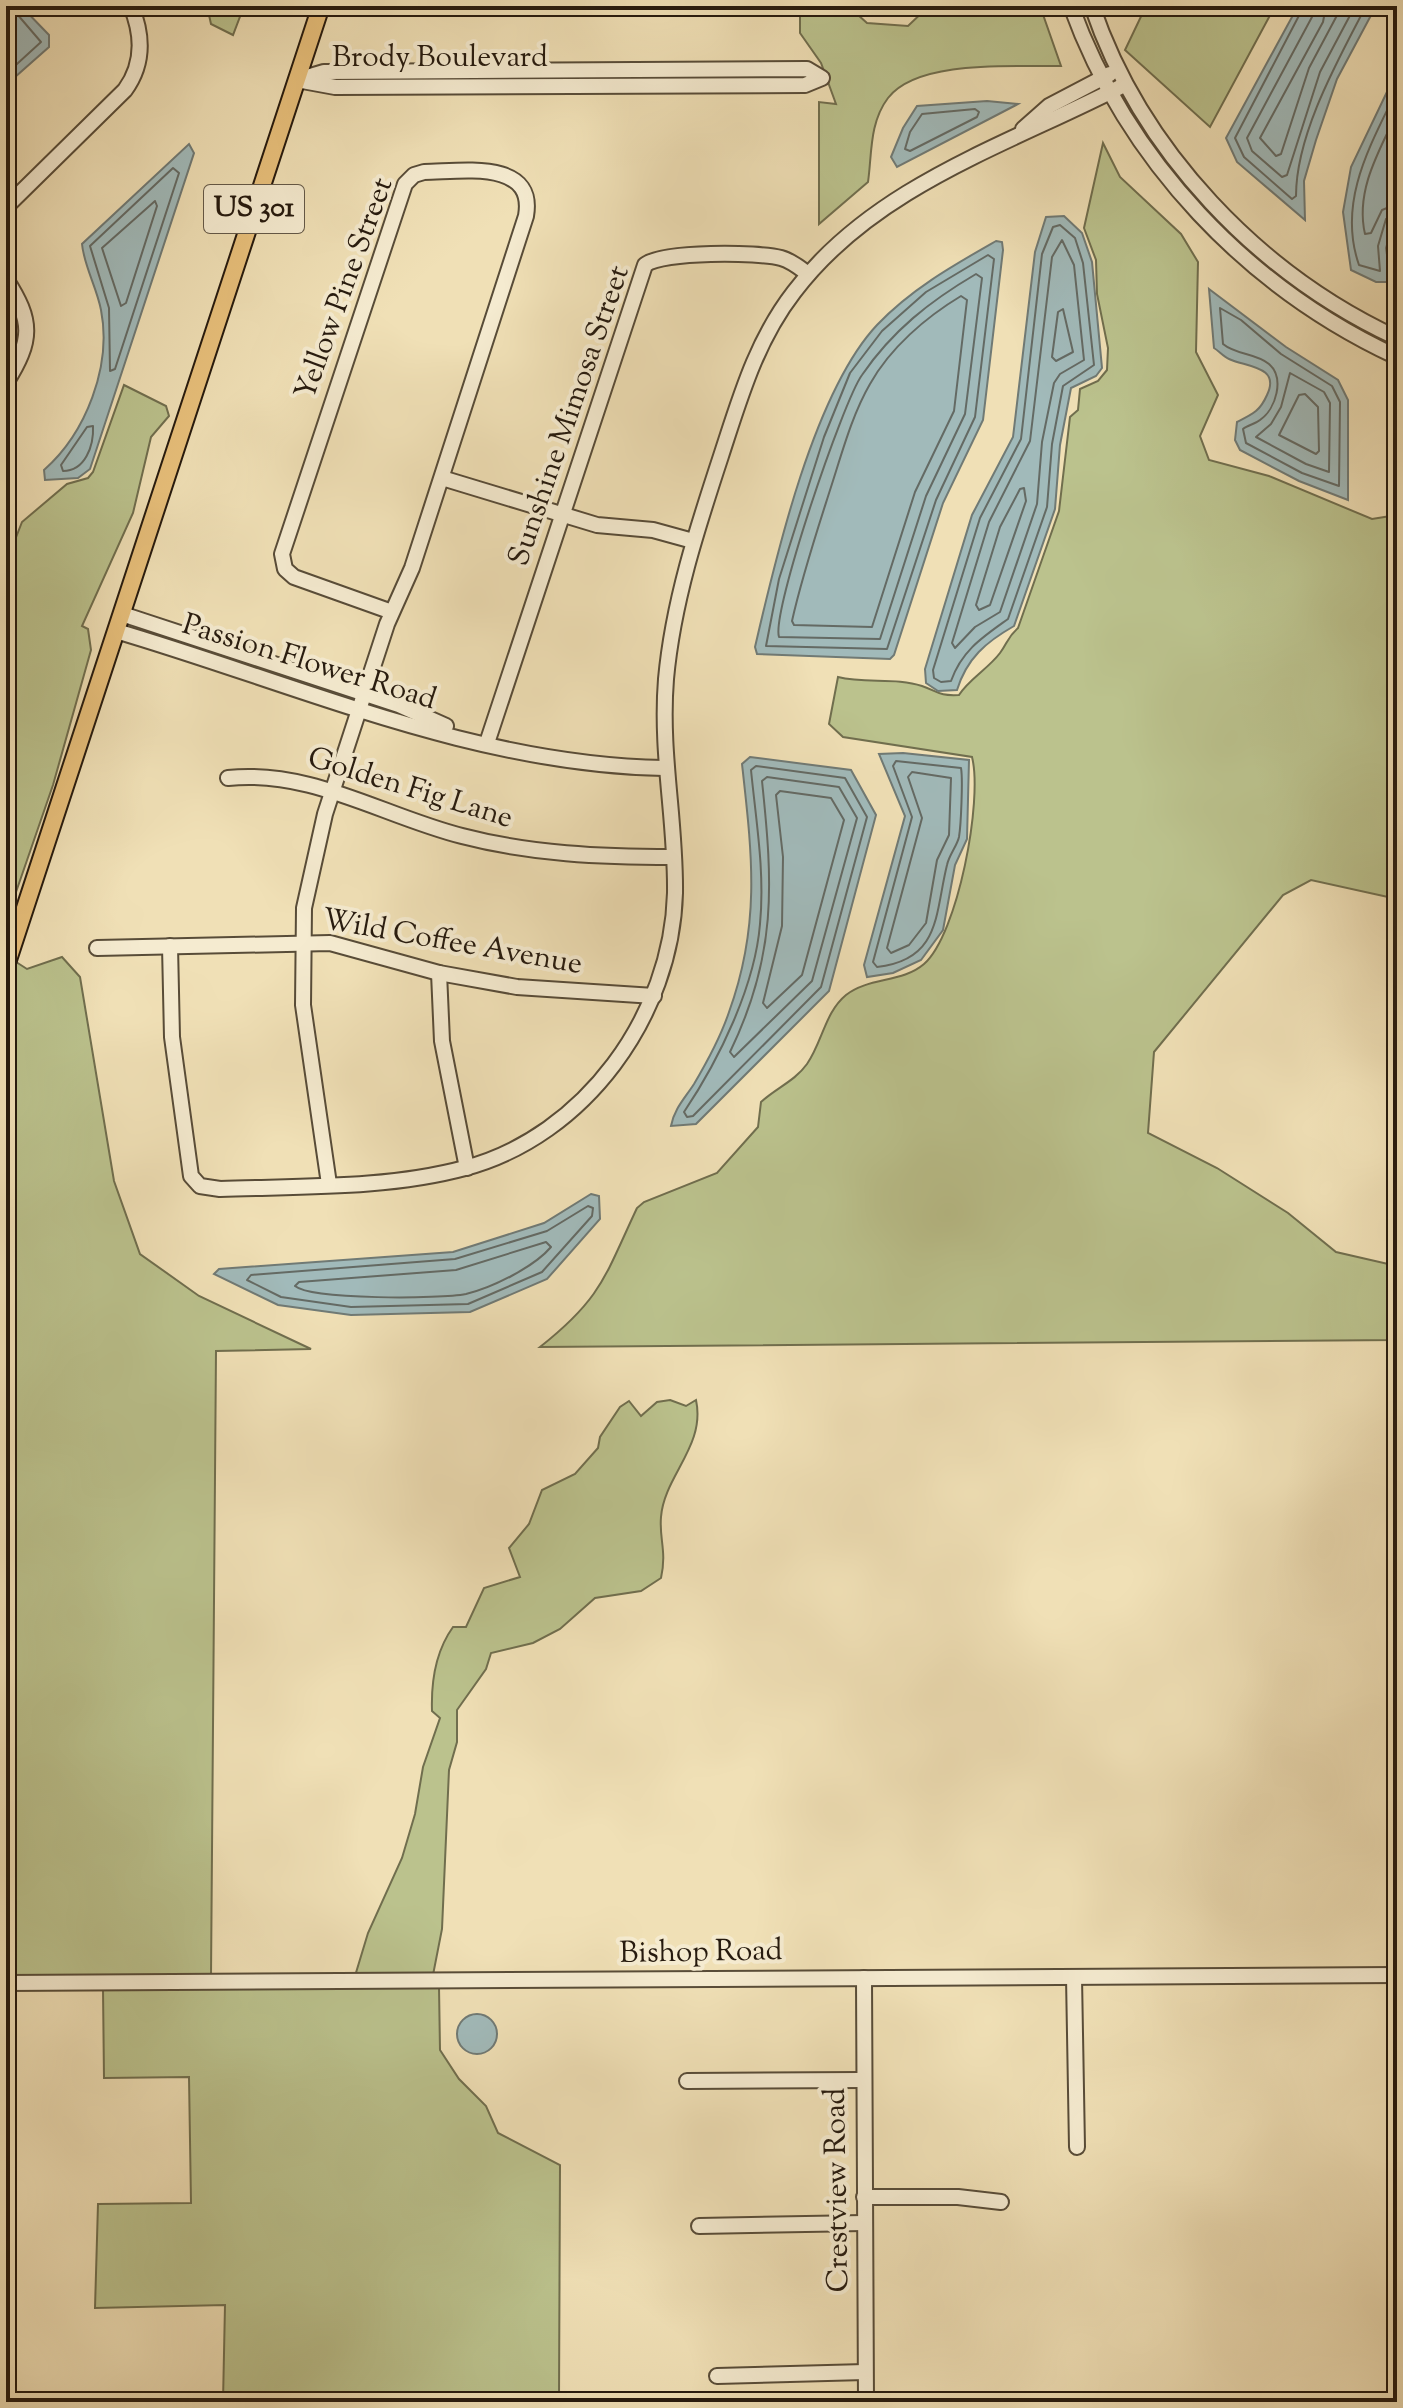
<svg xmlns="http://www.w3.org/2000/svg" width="1403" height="2408" viewBox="0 0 1403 2408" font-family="'Sorts Mill Goudy',serif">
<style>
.green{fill:#bbc28d;stroke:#706e4e;stroke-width:2}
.water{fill:#a1baba;stroke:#707a75;stroke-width:2}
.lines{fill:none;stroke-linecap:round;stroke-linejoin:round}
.shore{stroke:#646a64;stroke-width:2}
.minor-casing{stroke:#584c38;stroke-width:18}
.major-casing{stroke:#261a0e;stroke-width:20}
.minor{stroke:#f5ebd0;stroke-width:14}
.major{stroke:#e8c07b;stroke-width:16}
.labels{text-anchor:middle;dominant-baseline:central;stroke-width:8;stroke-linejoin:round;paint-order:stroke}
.shield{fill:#f5ebd0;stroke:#645948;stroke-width:2}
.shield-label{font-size:28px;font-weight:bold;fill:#261a0e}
.street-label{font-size:30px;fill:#261a0e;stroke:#f5ebd0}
</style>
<rect width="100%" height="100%" fill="#f0e0b6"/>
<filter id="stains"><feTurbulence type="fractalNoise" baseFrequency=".0025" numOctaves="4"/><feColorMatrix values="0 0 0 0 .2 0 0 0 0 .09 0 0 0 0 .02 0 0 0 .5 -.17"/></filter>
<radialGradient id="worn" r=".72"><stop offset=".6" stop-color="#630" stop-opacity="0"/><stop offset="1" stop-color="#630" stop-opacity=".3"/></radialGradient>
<g class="green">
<path d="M207,6H244L233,35L211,24Z"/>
<path d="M800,6H848L867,23L908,26L929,6H1040L1061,66C1015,67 918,59 888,98C869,123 872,155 868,182L819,224V102L836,104L821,63L800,33Z"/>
<path d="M1146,6H1275L1210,127L1125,50Z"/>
<path d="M1103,143L1120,177L1181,234L1198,262L1196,352L1218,395L1200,436L1209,460L1269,476L1372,519L1397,515V899L1311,880L1283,895L1154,1052L1148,1133L1217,1168L1288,1213L1336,1252L1397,1266V1340L540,1347C602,1298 605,1276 637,1208L644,1202L717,1173L758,1127L761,1102C776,1088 795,1081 807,1064C822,1043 825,1012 846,995C869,977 902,983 924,964C958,934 983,800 972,757L843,737L829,724L838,677C865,684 896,677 922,686C939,692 938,696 959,695C969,679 988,669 1000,653C1008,642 1007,638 1018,628L1059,511L1070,417L1078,410L1080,389L1098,381L1107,370L1108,348L1097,294L1096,260L1084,228Z"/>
<path d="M124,385L166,406L169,416L151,437L133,513L82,626L88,629L91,650L53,785L6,921V563L22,522L67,484L88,478L93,472Z"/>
<path d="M62,957L80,977L114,1181L140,1254L199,1296L311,1349L216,1351L211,1976L6,1977V983L13,960L27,969Z"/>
<path d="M670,1400L686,1406L696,1400C706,1446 664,1476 661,1517C659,1539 667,1551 661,1578L641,1591L595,1598L560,1629L533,1643L491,1653L486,1669L457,1710V1742L449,1770L442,1929L433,1975L355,1976L368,1933L402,1858L415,1814L423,1767L440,1718L432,1711C431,1681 435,1652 453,1627H466L484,1588L520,1577L509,1548L529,1524L542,1490L575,1474L598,1448L600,1437L620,1407L629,1401L641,1416L657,1402Z"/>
<path d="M439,1987L440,2050L459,2079L486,2106L498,2133L560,2165L559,2402H223L225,2305L95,2308L98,2204L191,2203L189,2077L104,2078L103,1989Z"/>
</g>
<g class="water">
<path d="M6,6H21L49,35V47L6,85Z"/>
<path d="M1298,6H1376L1337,79L1316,140L1304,181L1305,220L1237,162L1226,138Z"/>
<path d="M1397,71V211L1386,248L1391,282H1376L1351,270L1343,212L1351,167Z"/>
<path d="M987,101L1018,104L897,167L891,157L903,128L917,106Z"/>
<path d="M189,144L194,153L90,469L78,478L45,480L44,470C86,433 112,366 101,310C97,288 84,266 82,244Z"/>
<path d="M1064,216L1082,233L1092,262L1102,368L1096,376L1071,388L1060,445L1055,509L1014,626C986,642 967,658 957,690L938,691L926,683L925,669L972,515L1013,437L1035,252L1046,217Z"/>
<path d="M996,241L1002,242L1003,250L983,420L943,503L894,655L890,659L757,654L755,647C776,556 814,392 877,325C911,289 954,265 996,241Z"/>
<path d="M1209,289L1286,347L1338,380L1348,400V500L1299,481L1240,450L1235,440L1237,422C1253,414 1260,411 1267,395C1281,366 1246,367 1229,359C1224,357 1219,351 1214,348Z"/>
<path d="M903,753L969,760L967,839L955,865L943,930L921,960L893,973L867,977L864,965L905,816L879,754Z"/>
<path d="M750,757L851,770L876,815L829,991L696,1124L671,1126C674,1109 685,1098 694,1084C707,1062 721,1036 729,1012C761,924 752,854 742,764Z"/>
<path d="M591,1194L599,1196L600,1219L547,1279L470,1312L351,1315L278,1305L214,1274L219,1269L453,1252L544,1223Z"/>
<circle cx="477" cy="2034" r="20"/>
</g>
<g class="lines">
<g class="shore">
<path d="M1304,6L1235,138L1244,157L1292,199L1296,196C1296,134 1338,60 1366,6"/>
<path d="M1314,6L1312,17L1247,138L1252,151L1282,177L1287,175L1320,72L1355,6"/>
<path d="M1326,6L1323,22L1260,138L1276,156L1281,154L1309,68L1342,6"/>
<path d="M6,74L41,42L17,14L16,6"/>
<path d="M1397,90C1370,146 1337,202 1359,265L1380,271L1378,246L1386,219L1397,215"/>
<path d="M975,109L979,112L977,117L910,151L905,149L910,132L922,114Z"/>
<path d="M1397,113C1379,151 1355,191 1365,234L1371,233L1382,210L1397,204"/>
<path d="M173,168L179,173L115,369L110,371L109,308L90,246Z"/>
<path d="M155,201L157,206L126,303L121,306L102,248Z"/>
<path d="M1060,225L1075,238L1083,263L1094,365L1063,386L1052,444L1047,507L1008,619C983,637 962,650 951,681L941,682L934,678L933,670L980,518L1021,439L1042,254L1053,227Z"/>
<path d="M1062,240L1074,265L1084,360L1060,374L1054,383L1042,442L1037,504L1000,612L975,627L955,648L952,643L989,522L1030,441L1052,257Z"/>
<path d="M988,255L994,259L975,417L936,500L887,649L766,646L779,579L824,437L850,373L882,331L926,292Z"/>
<path d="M976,274L982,278L965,414L926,496L880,639L779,637C771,613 843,401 862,375C892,331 930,301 976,274Z"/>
<path d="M961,296L967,300L954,411L915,492L872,627L794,625L792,621C802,576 817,531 831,487C842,453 852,415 870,384C890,348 926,317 961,296Z"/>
<path d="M1220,308L1241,320L1281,354L1332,386L1340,402L1339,486L1302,473L1246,443L1243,429C1248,425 1255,424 1260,420C1276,409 1285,378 1269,364C1256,353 1236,355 1223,344Z"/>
<path d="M1063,309L1073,352L1056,361L1052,357L1058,312Z"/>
<path d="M1290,373L1324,392L1330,403L1329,472L1306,464L1256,437L1271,424L1281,407Z"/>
<path d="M1305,394L1318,407L1319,451L1316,454L1279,435L1299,395Z"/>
<path d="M93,426C94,446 85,471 63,471L61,465L87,427Z"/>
<path d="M1024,488L1026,501L990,605L979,610L976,605L1000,527L1020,489Z"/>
<path d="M896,761L961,768C963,779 961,825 959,837C957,846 949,855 947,865C935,913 941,960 877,967L873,962L912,817L893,766Z"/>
<path d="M756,766L845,778L867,817L821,987L693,1116L687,1117L684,1112C719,1060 755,986 760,924C765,872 756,821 751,770Z"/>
<path d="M912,772L951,778L949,835L937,860L926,923L909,945L891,953L887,948L922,818L908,777Z"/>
<path d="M767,777L839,787L857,818L812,981L734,1057L730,1052C777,955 773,885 762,781Z"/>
<path d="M780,791L831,798L844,820L802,975L767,1008L763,1003L782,926L783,857L776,795Z"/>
<path d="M588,1206L593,1208L592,1216L542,1272L468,1304L351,1307L281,1297L247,1280L251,1275L455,1259L547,1231Z"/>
<path d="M546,1242L551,1247C534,1267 492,1288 466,1294C441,1299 312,1300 295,1286L299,1282L456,1270Z"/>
</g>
<defs>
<g id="minor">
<path d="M1071,6C1127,161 1248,288 1397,357"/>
<path d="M1092,6C1141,151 1259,274 1397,338"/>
<path d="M807,69L822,78L805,85L335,87L297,80L324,72Z"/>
<path d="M1023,129L1049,106L1110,74"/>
<path d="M6,207L125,90C144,64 143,35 131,6"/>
<path d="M6,279C33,321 33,340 6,383"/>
<path d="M442,478L597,525L653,530L693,541"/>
<path d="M122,614L399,705L446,726"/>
<path d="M116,631C296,684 474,765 664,768"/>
<path d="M487,743L645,265C662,251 758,252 781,258C792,261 800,268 808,274"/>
<path d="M228,778C311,769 383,816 462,836C531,854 601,857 673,857"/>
<path d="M170,946L172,1037L191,1176L200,1186L220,1189C300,1186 387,1189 465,1168C585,1136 672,1015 675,893C676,820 660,754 666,679C673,602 697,529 721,456C740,398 756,341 794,292C875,185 1010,144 1124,85"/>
<path d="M97,948L330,943L439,973L517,987L654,996"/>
<path d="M439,973L442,1041L467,1168"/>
<path d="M329,1184L303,1005L304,908L325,814L387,624L412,568L526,216C536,158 459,172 424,172L414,175L405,184L282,554L285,569L294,577L392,612"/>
<path d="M1074,1977L1077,2147"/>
<path d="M864,1978L866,2402"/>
<path d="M6,1983L1397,1975"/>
<path d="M687,2081L862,2080"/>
<path d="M864,2197H958L1001,2202"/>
<path d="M699,2226L864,2223"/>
<path d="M717,2376L865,2372"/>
</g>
<path id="major" d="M6,966L321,6"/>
</defs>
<use href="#minor" class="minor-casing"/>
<use href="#major" class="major-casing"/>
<use href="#minor" class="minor"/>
<use href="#major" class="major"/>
</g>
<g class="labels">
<rect class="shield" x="204" y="185" width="100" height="48" rx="6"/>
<g class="shield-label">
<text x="254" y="209">US 301</text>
</g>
<g class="street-label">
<text x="440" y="58">Brody Boulevard</text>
<text transform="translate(345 289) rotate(-70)">Yellow Pine Street</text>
<text transform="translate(570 416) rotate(-71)">Sunshine Mimosa Street</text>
<text transform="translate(309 663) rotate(17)">Passion Flower Road</text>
<text transform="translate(410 789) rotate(17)">Golden Fig Lane</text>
<text transform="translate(452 943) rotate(10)">Wild Coffee Avenue</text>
<text transform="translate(701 1953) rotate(-1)">Bishop Road</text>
<text transform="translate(838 2190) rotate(-91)">Crestview Road</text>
</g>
</g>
<rect width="1403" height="2408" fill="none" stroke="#f0e0b6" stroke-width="32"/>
<rect x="8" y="8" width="1387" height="2392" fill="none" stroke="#261a0e" stroke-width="4"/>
<rect x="16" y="16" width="1371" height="2376" fill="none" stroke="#261a0e" stroke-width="2"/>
<rect width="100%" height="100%" filter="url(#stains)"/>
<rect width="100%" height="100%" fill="url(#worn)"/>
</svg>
